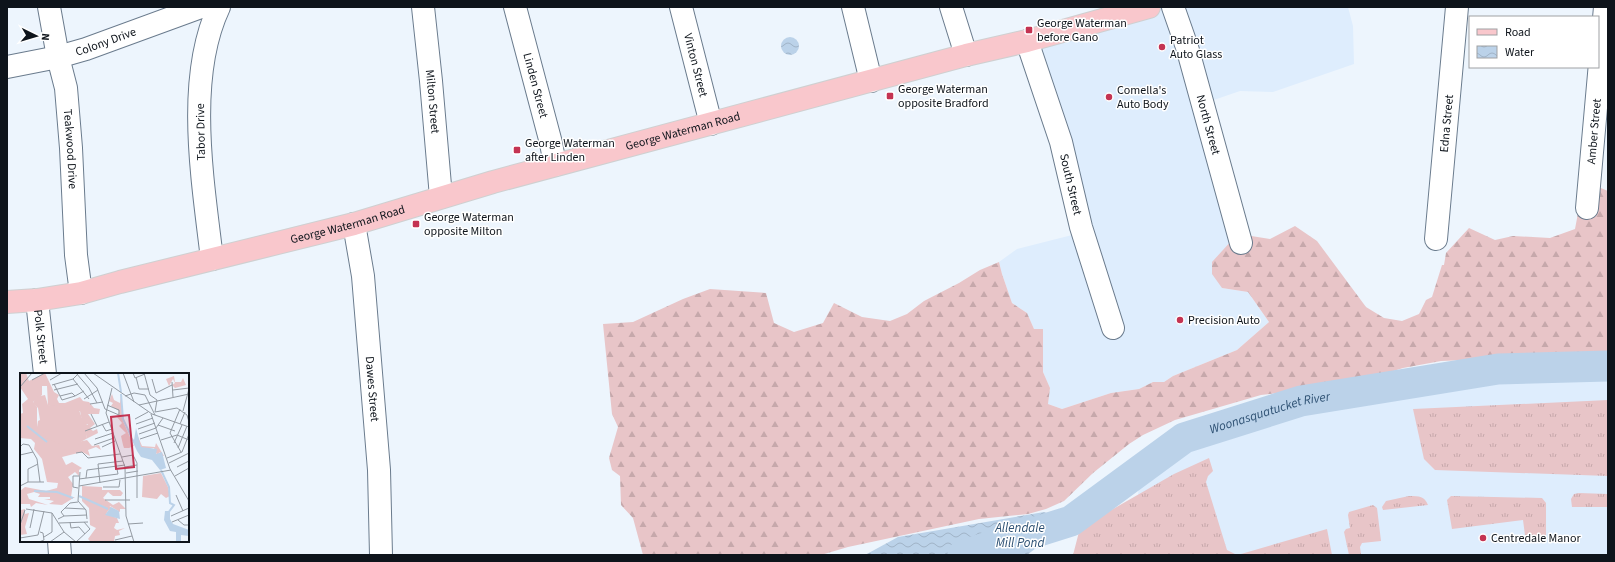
<svg xmlns="http://www.w3.org/2000/svg" width="1615" height="562" viewBox="0 0 1615 562" font-family="'Source Sans 3',sans-serif">
<style>
.built{fill:#deedfd}
.grass{fill:url(#grass-tufts)}
.forest{fill:url(#forest-firs)}
.water{fill:url(#water-waves)}
.lines{fill:none;stroke-linecap:round;stroke-linejoin:round}
.river{stroke:#bbd2e9;stroke-width:31}
.minor-casing{stroke:#6a7b8d;stroke-width:24}
.major-casing{stroke:#cfd0d1;stroke-width:24}
.minor{stroke:#fff;stroke-width:22}
.major{stroke:#f9c7cc;stroke-width:22}
.poi-dot{fill:#c43352;stroke:#fff;stroke-width:1.5}
.labels{text-anchor:middle;dominant-baseline:central;stroke-width:3;stroke-linejoin:round;paint-order:stroke}
.poi-label{font-size:12px;fill:#0e141b;stroke:#fff;text-anchor:start}
.street-label{font-size:12px;fill:#0e141b;stroke:#fff}
.water-label{font-size:13px;font-style:italic;fill:#2f5274;stroke:#fff}
.inset-river{fill:none;stroke:#bbd2e9;stroke-width:2}
.inset-road{fill:none;stroke:#949ba3;stroke-width:1}
.view{fill:#c43352;fill-opacity:0.15;stroke:#c43352;stroke-width:2}
.inset-edge{fill:none;stroke:#0e141b;stroke-width:2}
</style>
<defs>
<pattern id="grass-tufts" width="24" height="20" patternUnits="userSpaceOnUse"><rect width="24" height="20" fill="#e8c5c8"/><path d="M3 7l-1-3M5 7V3M7 7l1-3M15 17l-1-3M17 17v-4M19 17l1-3" fill="none" stroke="#c6a8ab"/></pattern>
<pattern id="forest-firs" width="22" height="20" patternUnits="userSpaceOnUse"><rect width="22" height="20" fill="#e8c5c8"/><path d="M5 1l3.5 6h-7zM16 11l3.5 6h-7z" fill="#c6a8ab"/></pattern>
<pattern id="water-waves" width="16" height="10" patternUnits="userSpaceOnUse"><rect width="16" height="10" fill="#bbd2e9"/><path d="M0 5q4-4 8 0t8 0" fill="none" stroke="#a0b3c7"/></pattern>
</defs>
<rect width="100%" height="100%" fill="#edf5fd"/>
<g class="built">
<path d="M1140,7H1348L1353,26L1354,64L1273,92L1240,91L1205,103L1233,221L1222,288L1248,292L1269,322L1237,350L1173,376L1164,382H1153L1139,389L1111,393L1062,409L1048,404L1050,388L1043,372V330L1034,329L1027,313L1012,303L1002,274L999,262L1017,249L1080,233L1028,38Z"/>
<path d="M1608,376V555H1163L1138,496L1140,464L1144,460L1195,436L1212,430L1242,422L1286,412L1345,403L1460,389L1487,382H1535Z"/>
</g>
<g class="grass">
<path d="M1608,400V476L1435,470L1424,459L1413,409Z"/>
<path d="M1209,458L1213,471L1208,476L1206,482L1227,550L1235,554H1241L1327,529L1332,555H1073L1080,528L1174,474Z"/>
<path d="M1579,493L1608,494V507H1572L1571,499L1574,494Z"/>
<path d="M1409,496C1420,496 1424,496 1428,505L1383,510L1382,507L1386,501Z"/>
<path d="M1451,496L1542,498L1546,503V537L1542,542L1526,543L1523,520L1452,529L1447,500Z"/>
<path d="M1373,505L1377,508L1381,541L1362,543L1360,547L1361,554L1349,555L1344,532L1346,529L1350,528L1348,515L1349,512Z"/>
</g>
<path class="forest" d="M1591,184L1608,191V356L1588,355L1441,361L1403,368L1384,374L1293,391L1261,395L1175,420L1143,435L1129,444L1093,473L1064,501L1046,509L1028,514L979,519L848,547L821,555H643L633,518L621,505L620,476L612,470L609,458L618,427L612,414L603,324L633,322L683,299L710,289L766,293L774,323L794,332L823,323L834,303L862,317L890,321L907,314L924,301L959,283L980,270L999,262L1002,274L1012,303L1027,313L1034,329H1043V372L1050,388L1048,404L1062,409L1111,393L1139,389L1153,382H1164L1173,376L1237,350L1269,322L1248,292L1222,288L1212,274V262L1233,239L1245,235L1270,239L1295,226L1317,241L1366,307L1384,318L1402,321L1419,314L1426,300L1432,297L1442,265H1444L1446,253L1469,228L1495,240L1513,236L1550,238L1575,229L1582,192Z"/>
<g class="water">
<circle cx="790" cy="46" r="9"/>
<path d="M1044,512L1071,521L1027,555H865L898,537Z"/>
</g>
<g class="lines">
<path class="river" id="s1" d="M963,555L1071,521L1184,438L1301,401L1498,369L1608,366"/>
<defs>
<g id="minor">
<path id="s2" d="M49,7L58,57L66,88L71,148L76,255L81,293"/>
<path id="s3" d="M423,7L431,81L441,197"/>
<path id="s4" d="M515,7L551,143L555,165"/>
<path id="s5" d="M681,7L711,124"/>
<path d="M853,7L871,81"/>
<path d="M951,7L966,55"/>
<path id="s6" d="M1173,7L1187,47L1241,243"/>
<path id="s7" d="M1027,41L1061,142L1081,227L1113,328"/>
<path id="s8" d="M7,67L58,57L86,49L201,7"/>
<path id="s9" d="M1587,208L1605,7"/>
<path id="s10" d="M354,224L363,276L379,470L381,555"/>
<path id="s11" d="M1436,239L1457,7"/>
<path d="M212,259C203,182 185,79 219,7"/>
<path id="s12" d="M37,300L45,374"/>
<path d="M59,541L60,555"/>
</g>
<g id="major">
<path id="s13" d="M7,302L37,300L81,293L120,282L354,224L493,182L966,55L1027,41L1149,7"/>
</g>
</defs>
<use href="#minor" class="minor-casing"/>
<use href="#major" class="major-casing"/>
<use href="#minor" class="minor"/>
<use href="#major" class="major"/>
</g>
<g class="poi-dot">
<rect x="1025" y="26" width="8" height="8" rx="2"/>
<circle cx="1162" cy="47" r="4"/>
<rect x="886" y="92" width="8" height="8" rx="2"/>
<circle cx="1109" cy="97" r="4"/>
<rect x="513" y="146" width="8" height="8" rx="2"/>
<rect x="412" y="220" width="8" height="8" rx="2"/>
<circle cx="1180" cy="320" r="4"/>
<circle cx="1483" cy="538" r="4"/>
</g>
<g class="labels">
<g class="poi-label">
<text x="1037" y="23">George Waterman<tspan x="1037" dy="14">before Gano</tspan></text>
<text x="1170" y="40">Patriot<tspan x="1170" dy="14">Auto Glass</tspan></text>
<text x="898" y="89">George Waterman<tspan x="898" dy="14">opposite Bradford</tspan></text>
<text x="1117" y="90">Comella's<tspan x="1117" dy="14">Auto Body</tspan></text>
<text x="525" y="143">George Waterman<tspan x="525" dy="14">after Linden</tspan></text>
<text x="424" y="217">George Waterman<tspan x="424" dy="14">opposite Milton</tspan></text>
<text x="1188" y="320">Precision Auto</text>
<text x="1491" y="538">Centredale Manor</text>
</g>
<g class="street-label">
<text stroke="none"><textPath href="#s8" startOffset="102">Colony Drive</textPath></text>
<text stroke="none"><textPath href="#s5" startOffset="60">Vinton Street</textPath></text>
<text stroke="none"><textPath href="#s4" startOffset="81">Linden Street</textPath></text>
<text stroke="none"><textPath href="#s3" startOffset="95">Milton Street</textPath></text>
<text stroke="none"><textPath href="#s11" startOffset="116">Edna Street</textPath></text>
<text stroke="none"><textPath href="#s6" startOffset="123">North Street</textPath></text>
<text stroke="none"><textPath href="#s13" startOffset="698">George Waterman Road</textPath></text>
<text stroke="none"><textPath href="#s9" startOffset="77">Amber Street</textPath></text>
<text transform="translate(201 132) rotate(-91)">Tabor Drive</text>
<text stroke="none"><textPath href="#s2" startOffset="144">Teakwood Drive</textPath></text>
<text stroke="none"><textPath href="#s7" startOffset="150">South Street</textPath></text>
<text stroke="none"><textPath href="#s13" startOffset="350">George Waterman Road</textPath></text>
<text stroke="none"><textPath href="#s12" startOffset="37">Polk Street</textPath></text>
<text stroke="none"><textPath href="#s10" startOffset="166">Dawes Street</textPath></text>
</g>
<g class="water-label">
<text stroke="none"><textPath href="#s1" startOffset="343">Woonasquatucket River</textPath></text>
<text x="1020" y="528">Allendale<tspan x="1020" dy="15">Mill Pond</tspan></text>
</g>
</g>
<g transform="translate(20 373)">
<rect width="169" height="169" fill="#edf5fd"/>
<path d="M0,0H6L9,8L25,0L34,19L39,22L37,26L39,30H45L60,24L63,28L69,29L74,35L80,36L79,41H68L75,51L70,55L73,58L77,56L78,60L66,66L68,51L63,53L60,38L51,41L28,32L27,13H22V22L13,29L17,34V54L18,48L22,46L31,56L24,58L58,69L67,67L72,73L79,72L81,77L76,74L68,77L70,83L62,79L42,84L46,92L52,89L62,95L59,97V103L55,99L48,104L53,111L51,124H55L42,132L29,131L34,128L24,126H30V124H18L20,121L14,119L7,121L9,126L28,132L16,130L11,134L10,131H0V118L5,114L26,118L37,115L38,110L27,109L22,86L14,76L15,70L11,66L0,65V41L3,40L2,31L8,26L0,14ZM154,3L155,9H161L163,5L166,12L155,15L152,12L155,10L153,6L149,13L146,6ZM92,21L94,27L100,30L101,21L103,48L114,73L109,75H104L103,72L101,63L106,60L99,53L102,50L97,44L99,38L91,33L93,30L89,28ZM116,59L122,73L135,74L136,70L144,83H139L140,79L137,82L134,75L122,77L116,64ZM141,100L148,114L150,123L146,125L141,121L137,126L122,124L123,103ZM62,113L82,114V117H100L103,120L101,123H93L88,119L83,125L93,132L99,129L106,136H100V139L90,133L86,141L97,145L99,150H96L94,155L97,157L105,155L99,158L100,162L95,163L94,169H71L68,166L76,155L70,152L69,135L62,128ZM5,136V141L9,140L5,154L7,161L0,162V140L1,137Z" fill="#e8c5c8"/>
<path d="M63,125L91,134V135L85,141L76,137L82,136L78,132Z" fill="#e8c5c8"/>
<path d="M25,22L28,32L40,33L47,35L48,39L59,37L64,51L69,52L66,66L59,70L57,78L51,76L47,79L40,71L26,65L23,58L28,55L20,47L18,35L13,30L16,24Z" fill="#e8c5c8"/>
<path d="M116,55L121,74L137,76L136,81L142,79L146,95L140,97L132,87L121,84L117,78L109,61L114,67ZM91,134L99,138L100,146L85,142ZM145,138H150V146L153,151L169,157V163L161,162V169H156V159L150,158L144,147Z" fill="#bbd2e9"/>
<path class="inset-river" d="M98,0L101,19M101,21L103,46L111,63M7,53L27,69M141,97L149,114L150,130L154,132L148,140M14,118L37,119L53,125M59,123L88,136"/>
<path class="inset-road" d="M56,0L69,15L77,30M64,0L77,15L85,36L99,42M73,0L132,41L169,54M103,0L114,29M113,0L115,5L125,1M124,0L130,22L137,27L135,39L157,35L167,42L169,49M116,4L119,16H129M53,6L69,26M132,6L136,20L152,12M12,7L25,0M30,7L42,0M152,9L153,24M34,11L42,27L55,23M32,12L53,6L59,0M0,14L12,0M92,15L86,40L105,94L106,143L114,169M34,17L58,11M153,17L169,15M40,23L52,20L55,23L64,18M105,23L114,20L125,22L135,42M64,26L78,17M70,31L83,29M87,32L99,37V42M119,32L169,21M160,36L150,60L161,79M163,38L169,16M71,41L77,53M131,41L150,96L169,128M115,46L128,39M82,51L86,58L92,56M116,51L133,45M160,51L165,39M138,52L155,58M118,56L135,50M65,58L89,49M119,61L136,55L143,45M75,66L93,60M120,66L138,60M141,67L157,62L169,67M154,70L162,52M74,72L94,65M0,74L3,71L9,72L17,86L20,109M82,74L95,68M158,75L167,53M56,80L62,79L68,85L100,81M0,82L13,79M102,84L113,82L117,90V125M147,85L162,79L169,61M149,90L169,80M105,94L117,92M157,94L169,88M60,99L58,128L66,137L67,146M106,100L118,98M155,103L169,95M66,105L67,97L105,92M59,106L98,101L94,82M8,109V96L18,91M80,110L78,91L103,88M0,113L8,109H24M59,113L151,97M83,114H99L100,107M58,115L53,114V103H59M156,122L163,138M85,127H110M45,135L65,136M6,136L32,140L44,159L56,169M44,143L41,139L50,130L58,129M151,143L169,135M38,146L44,143L67,142M158,147L164,152H169M50,149L51,155L59,154L65,161M152,149L169,142M39,150L68,149M108,151L123,150M0,152L5,137M10,155L14,136M24,164L32,159V140M0,165L18,162L24,138M95,167L112,163M19,169L24,167L23,160L20,159M30,169L44,159M56,169L70,156L64,149"/>
<path class="view" d="M109,42L114,94L96,96L91,44Z"/>
<rect width="169" height="169" class="inset-edge"/>
</g>
<rect width="1615" height="562" fill="none" stroke="#0e141b" stroke-width="16"/>
<rect x="1469" y="16" width="130" height="52" fill="#ffffff" stroke="#9fa1a4"/>
<rect x="1477" y="29" width="20" height="6" fill="#f9c7cc" stroke="#9fa1a4"/>
<text x="1505" y="36" font-size="12" fill="#0e141b">Road</text>
<rect x="1477" y="46" width="20" height="12" fill="url(#water-waves)" stroke="#9fa1a4"/>
<text x="1505" y="56" font-size="12" fill="#0e141b">Water</text>
<g transform="translate(36 36) rotate(95)" stroke="#ffffff" stroke-width="3" paint-order="stroke">
<path d="M0-3L7 15L0 10L-7 15Z" fill="#0e141b"/>
<text y="-6" font-size="11" font-weight="bold" text-anchor="middle" fill="#0e141b">N</text>
</g>
</svg>
